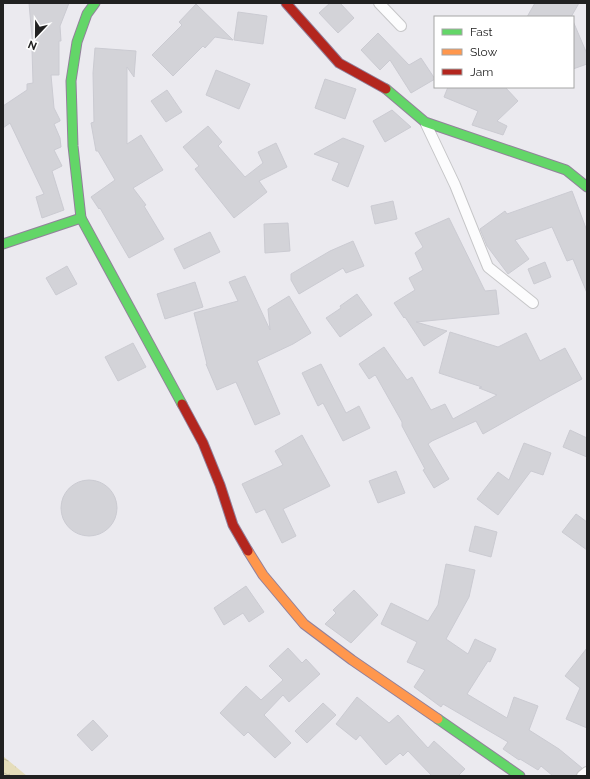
<svg xmlns="http://www.w3.org/2000/svg" width="590" height="779" viewBox="0 0 590 779" font-family="Raleway,sans-serif">
<style>
.water{fill:url(#water-ripples)}
.building{fill:#d3d3d8;stroke:#cbcbd2}
.lines{fill:none;stroke-linecap:round;stroke-linejoin:round}
.lane-casing{stroke:#c6c6c8;stroke-width:12}
.fast-casing{stroke:#92809b;stroke-width:11}
.slow-casing{stroke:#92809b;stroke-width:11}
.jam-casing{stroke:#92809b;stroke-width:11}
.lane{stroke:#fcfcfd;stroke-width:10}
.fast{stroke:#63d668;stroke-width:9}
.slow{stroke:#ff974d;stroke-width:9}
.jam{stroke:#b3261e;stroke-width:9}
</style>
<defs>
<pattern id="water-ripples" width="26" height="14" patternUnits="userSpaceOnUse"><rect width="26" height="14" fill="#e5ddba"/><path d="M2 4q2-2 4 0t4 0M15 11q2-2 4 0t4 0" fill="none" stroke="#c4bda0"/></pattern>
</defs>
<rect width="100%" height="100%" fill="#ebeaef"/>
<path class="water" d="M3,756L27,776H3Z"/>
<g class="building">
<path d="M29,3H69L60,26L61,41H59V75H51L54,108L60,120V121L54,124L60,138L61,147L54,150L62,166L52,171L64,210L42,218L36,197L44,194L10,123L3,128V106L27,90V84L33,83L32,49H33Z"/>
<path d="M330,3H340L354,18L338,33L319,13Z"/>
<path d="M535,3H579L571,17H527Z"/>
<path d="M196,4L233,40L215,37L205,48L203,46L173,76L152,55L182,25L179,22Z"/>
<path d="M238,12L267,16L263,44L234,40Z"/>
<path d="M573,21L587,54V64L573,69Z"/>
<path d="M378,33L409,65L421,58L435,79L411,93L390,60L380,70L361,50Z"/>
<path d="M95,48L136,51L134,77L127,67V144L141,135L163,170L133,188L146,205L144,206L164,239L129,258L100,208L99,209L91,197L115,180L98,151H96L91,123L94,122L93,73Z"/>
<path d="M216,70L250,84L239,109L206,95Z"/>
<path d="M325,79L356,89L345,119L315,108Z"/>
<path d="M448,87H505L518,101L497,121L507,126L503,135L472,125L478,111L444,97Z"/>
<path d="M167,90L182,112L166,122L151,101Z"/>
<path d="M392,110L411,127L385,142L373,121Z"/>
<path d="M208,126L222,142L218,146L245,177L263,163L258,152L276,143L287,167L259,181L267,192L234,218L195,169L199,166L183,147Z"/>
<path d="M343,138L364,146L348,187L332,180L339,163L314,154Z"/>
<path d="M572,191L587,231V293L573,259L567,261L552,227L515,240L529,259L508,274L487,246L480,229L505,211L507,214Z"/>
<path d="M393,201L397,219L375,224L371,206Z"/>
<path d="M449,218L485,291L496,290L499,314L416,322L447,331L424,346L405,317L404,318L394,303L415,290L409,278L423,270L415,253L423,247L415,233Z"/>
<path d="M288,223L290,251L265,253L264,224Z"/>
<path d="M210,232L220,252L184,269L174,249Z"/>
<path d="M353,241L364,266L346,273L343,268L299,294L291,280V274L330,251Z"/>
<path d="M545,262L551,277L534,284L528,269Z"/>
<path d="M67,266L77,284L56,295L46,278Z"/>
<path d="M245,276L270,330L268,309L289,296L311,333L293,344L257,361L280,414L255,425L236,382L217,390L206,364H207L194,313L238,301L229,282Z"/>
<path d="M195,282L203,307L165,319L157,294Z"/>
<path d="M357,294L372,315L340,337L326,318L341,308L340,306Z"/>
<path d="M450,332L498,347L526,333L540,361L565,348L582,379L552,395L483,434L476,421L432,441L428,444L449,479L434,488L423,470L425,469L402,426V422L376,376L375,375L369,379L359,364L384,347L407,380L412,377L431,410L445,404L453,419L497,395L479,388L482,387L439,373Z"/>
<path d="M133,343L146,367L118,381L105,357Z"/>
<path d="M321,364L346,413L359,406L370,428L343,441L323,403L318,406L302,373Z"/>
<path d="M570,430L587,438V457L563,447Z"/>
<path d="M302,435L330,486L283,509L296,536L282,543L265,509L256,513L242,484L283,465L275,451Z"/>
<path d="M524,443L551,453L543,475L531,471L498,515L477,499L498,472L509,480Z"/>
<path d="M396,471L405,493L378,503L369,481Z"/>
<circle cx="89" cy="508" r="28"/>
<path d="M576,514L587,522V550L562,532Z"/>
<path d="M475,526L497,532L491,557L469,551Z"/>
<path d="M446,564L475,570L469,597L446,639L468,654L475,639L496,649L490,662L488,661L467,694L507,718L514,697L538,706L529,730L559,749L582,768L575,776H553L541,766L538,770L520,759L519,760L503,749L508,742L443,704L441,707L414,687L425,670L407,662L417,642L381,624L391,603L428,621L438,605Z"/>
<path d="M246,586L264,612L249,622L243,613L224,625L214,608Z"/>
<path d="M354,590L378,615L351,643L325,624L336,613L333,610Z"/>
<path d="M288,648L302,663L306,659L320,674L289,702L283,695L264,715L291,743L275,758L248,732L244,736L220,713L246,686L261,700L283,680L269,666Z"/>
<path d="M587,648V728L566,719L580,688L565,676Z"/>
<path d="M357,697L389,723L398,715L428,748L434,741L465,769L458,776H432L408,751L403,756L400,753L386,765L360,735L356,740L336,724Z"/>
<path d="M323,703L336,715L307,743L295,731Z"/>
<path d="M93,720L108,736L92,751L77,735Z"/>
</g>
<g class="lines">
<defs>
<g id="lane">
<path d="M379,3L401,26"/>
<path d="M426,124L455,185L488,267L533,303"/>
<path d="M582,776L587,772"/>
</g>
<g id="fast">
<path d="M95,3L87,14L77,42L71,81L73,146L81,218L182,404"/>
<path d="M386,89L425,122L566,170L587,187"/>
<path d="M3,244L81,218"/>
<path d="M438,719L520,776"/>
</g>
<path id="slow" d="M248,551L263,575L304,624L352,660L438,719"/>
<g id="jam">
<path d="M286,3L339,63L386,89"/>
<path d="M182,404L203,443L220,485L233,525L248,551"/>
</g>
</defs>
<use href="#lane" class="lane-casing"/>
<use href="#fast" class="fast-casing"/>
<use href="#slow" class="slow-casing"/>
<use href="#jam" class="jam-casing"/>
<use href="#lane" class="lane"/>
<use href="#fast" class="fast"/>
<use href="#slow" class="slow"/>
<use href="#jam" class="jam"/>
</g>
<rect width="590" height="779" fill="none" stroke="#212121" stroke-width="8"/>
<rect x="434" y="16" width="140" height="72" fill="#ffffff" stroke="#a6a6a6"/>
<rect x="442" y="29" width="20" height="6" fill="#63d668" stroke="#a6a6a6"/>
<text x="470" y="36" font-size="12" fill="#212121">Fast</text>
<rect x="442" y="49" width="20" height="6" fill="#ff974d" stroke="#a6a6a6"/>
<text x="470" y="56" font-size="12" fill="#212121">Slow</text>
<rect x="442" y="69" width="20" height="6" fill="#b3261e" stroke="#a6a6a6"/>
<text x="470" y="76" font-size="12" fill="#212121">Jam</text>
<g transform="translate(36 36) rotate(202)" stroke="#ffffff" stroke-width="3" paint-order="stroke">
<path d="M0-3L7 15L0 10L-7 15Z" fill="#212121"/>
<text y="-6" font-size="11" font-weight="bold" text-anchor="middle" fill="#212121">N</text>
</g>
</svg>
